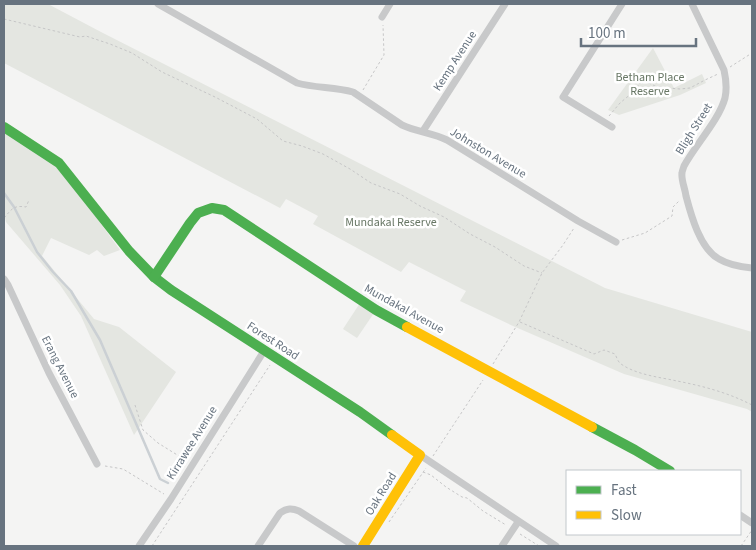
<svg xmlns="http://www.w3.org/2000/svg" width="756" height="550" viewBox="0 0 756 550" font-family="'Source Sans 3',sans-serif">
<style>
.green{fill:#e4e6e1}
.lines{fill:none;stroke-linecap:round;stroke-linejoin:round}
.stream{stroke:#cbd0d4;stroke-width:2.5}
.path{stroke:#c6c6c7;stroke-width:1;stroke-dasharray:2.5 2.5;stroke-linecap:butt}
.street{stroke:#c8c9ca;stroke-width:7}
.fast{stroke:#4caf50;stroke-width:10}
.slow{stroke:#ffc107;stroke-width:10}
.labels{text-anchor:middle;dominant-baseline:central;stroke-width:5;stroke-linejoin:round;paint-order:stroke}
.street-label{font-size:12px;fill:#67737f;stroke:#fff}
.park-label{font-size:12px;fill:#687765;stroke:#fff}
</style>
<rect width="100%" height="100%" fill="#f4f4f3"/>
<g class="green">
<path d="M4,4H48L101,32L605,288L752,332V412L747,409L624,374L513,326L460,301L466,291L409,262L401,272L313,224L318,216L286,199L280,208L4,63Z"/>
<path d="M653,48L674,88L702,74L706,83L680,95L619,115L608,110Z"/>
<path d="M4,129L58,165L120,250L104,256L97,250L89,255L51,238L42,256L94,319L119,327L176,372L134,435L81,316L60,285L6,222L4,213Z"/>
<path d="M362,300L376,310L357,338L343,329Z"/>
</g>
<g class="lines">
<path class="stream" d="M4,193L14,207L37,252L53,272L71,291L100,340L160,479L168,483"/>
<g class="path">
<path d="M4,19L80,37L86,36L110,44L132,53L162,72L215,97L257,119L283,141L302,146L323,154L350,169L371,183L400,194L420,206L444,217L470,234L495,247L524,266L542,273"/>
<path d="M730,67L752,53"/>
<path d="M363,90L384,55L383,25"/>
<path d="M609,116L620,103L632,93L641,82L645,81L655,86L668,88L680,89L690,88L705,80L718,74"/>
<path d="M4,218C12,209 13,205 26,207L29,200"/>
<path d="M622,240L645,233L672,216L673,207L679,201"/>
<path d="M520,322L594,354L604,350L615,354C617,358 618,362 621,364C637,375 659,377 677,381C703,386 729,393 752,405"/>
<path d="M493,364L519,322L542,273L563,245L574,228"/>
<path d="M135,405L143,430L158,443L187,461"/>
<path d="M433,456L483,380"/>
<path d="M105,466L123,469L164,494"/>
<path d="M423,472L431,475L446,487L462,497L467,498L483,511L506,525"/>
<path d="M389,522L426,468"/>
<path d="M520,534L539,546"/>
<path d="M152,546L270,365"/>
<path d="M741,546L752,530"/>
</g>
<g class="street">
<path d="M158,4L297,83C315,88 335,87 353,92L402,125C417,132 433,133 447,140L578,221L616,242"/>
<path d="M692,4L724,70C726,79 727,89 725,98C719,120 696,144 684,166C684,166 682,172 682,173C681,180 685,188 686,196C691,215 700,249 719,259C729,265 741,267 752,268"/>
<path d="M382,17L390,4"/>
<path d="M612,127L563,97L622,4"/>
<path d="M423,131L505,4"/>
<path d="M4,279L8,285L49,373L97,464"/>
<path d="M420,455L556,546"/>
<path d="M740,515L752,523"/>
<path d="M139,546L171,499L264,351"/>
<path d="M258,546L280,513C287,508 292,508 299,511L354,546"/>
<path d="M502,546L518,522"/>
</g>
<g class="fast">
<path d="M4,127L59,163L129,251L154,277L171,290L360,412L392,435"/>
<path d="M154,277L190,223L198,213L212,208L224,210L376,310L407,327"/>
<path d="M592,427L635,450L670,471"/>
</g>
<g class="slow">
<path d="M407,327L592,427"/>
<path d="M363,546L420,455L392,435"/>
</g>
</g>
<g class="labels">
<g class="street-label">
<text transform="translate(455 61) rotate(-57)">Kemp Avenue</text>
<text transform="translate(694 129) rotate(-58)">Bligh Street</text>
<text transform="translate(488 153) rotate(31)">Johnston Avenue</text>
<text transform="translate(404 309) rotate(29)">Mundakal Avenue</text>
<text transform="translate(273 341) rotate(33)">Forest Road</text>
<text transform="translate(60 367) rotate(63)">Erang Avenue</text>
<text transform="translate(192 443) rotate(-58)">Kirrawee Avenue</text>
<text transform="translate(381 494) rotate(-58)">Oak Road</text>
</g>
<g class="park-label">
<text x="650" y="77">Betham Place<tspan x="650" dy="14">Reserve</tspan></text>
<text x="391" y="222">Mundakal Reserve</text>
</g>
</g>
<rect width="756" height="550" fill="none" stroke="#67737f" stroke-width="10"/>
<rect x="566" y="470" width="175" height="65" fill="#ffffff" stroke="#c2c7cc"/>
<rect x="576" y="486" width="25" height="8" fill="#4caf50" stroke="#c2c7cc"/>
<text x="611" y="495" font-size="15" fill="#67737f">Fast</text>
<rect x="576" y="511" width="25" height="8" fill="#ffc107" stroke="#c2c7cc"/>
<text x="611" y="520" font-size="15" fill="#67737f">Slow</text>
<path d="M581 38v8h115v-8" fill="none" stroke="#67737f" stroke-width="2.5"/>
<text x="588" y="38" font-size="15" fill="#67737f" stroke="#ffffff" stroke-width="4" paint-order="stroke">100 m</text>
</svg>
